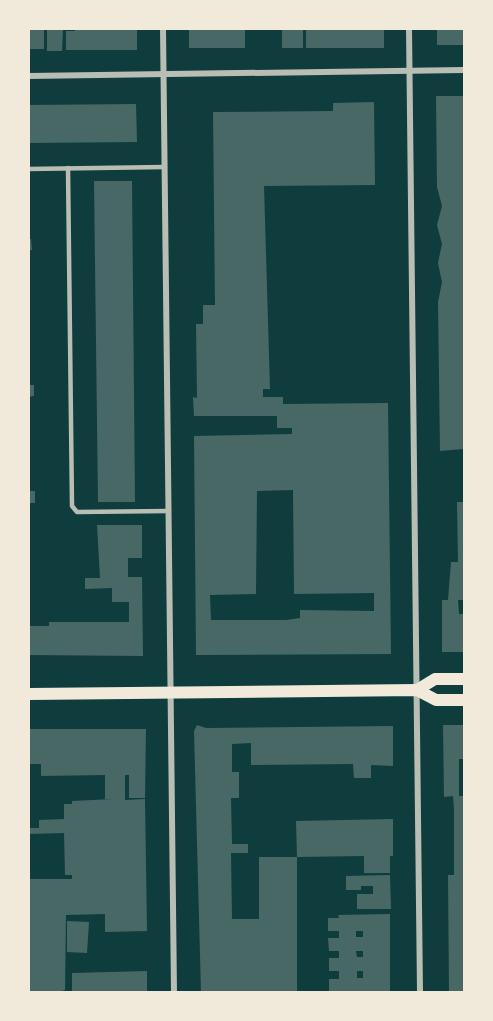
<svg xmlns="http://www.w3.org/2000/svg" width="493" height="1021" viewBox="0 0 493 1021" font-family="Literata,serif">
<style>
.building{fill:#486865;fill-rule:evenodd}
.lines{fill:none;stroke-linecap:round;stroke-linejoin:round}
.service{stroke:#b8beb3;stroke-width:4.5}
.minor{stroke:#b8beb3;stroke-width:6}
.secondary{stroke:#f1e9da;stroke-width:12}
</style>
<rect width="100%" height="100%" fill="#0f3d3e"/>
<g class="building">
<rect x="28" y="28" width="16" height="21"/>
<path d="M47,28H63L62,51H47Z"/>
<path d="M75,28H137V50H66V31H75Z"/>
<rect x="189" y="28" width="56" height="20"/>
<path d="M285,28H303V48H282V30Z"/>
<rect x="306" y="28" width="78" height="20"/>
<rect x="437" y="28" width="27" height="17"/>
<path d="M436,96H464V451L463,449L440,451L438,302L442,282L438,263L442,244L437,225L442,206L437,187Z"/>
<path d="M374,102L375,185L264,186L270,389H263V397H283V404L388,403L391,654L196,655L194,436L292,434V428H277V416H194L193,397L197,398L196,324H203V305H215L213,112L333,111V103ZM293,490L294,594L374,593V611L300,610V618L286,620H211L210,595L256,594L257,491Z"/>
<path d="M136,104L137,142L28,143V105Z"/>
<path d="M94,181H132L135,502H98Z"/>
<path d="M28,239H31L32,250H28Z"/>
<path d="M28,385H34V396L28,397Z"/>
<rect x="28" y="491" width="7" height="12"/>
<path d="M457,502H464V600H458L459,614H464V652H442V600H448L451,562H458Z"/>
<path d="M97,525H142V558H128V577H142L143,656L28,655V626H49V622H129V602H112V588L85,589V578H100Z"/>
<path d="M197,725L206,728L393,726V766L371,765V778H354L353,764L251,765V743L232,744V772H239V798H231L232,844H248V853H231L232,919H259V857H297V992H201L194,731Z"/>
<path d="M443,725H464V759H459V796H464V992H449L448,875H454V809L453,796L444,797Z"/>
<path d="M28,729H146L145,798H129V775H125V800L145,799L147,931L105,932V914L66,915L65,990L58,992H28V879H72V875H65L64,833L28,834V828H39V820L64,819V804H72V801L113,799H105V775L41,776V764H28Z"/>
<path d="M393,819V856H390V873H364V856L297,857L296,821Z"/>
<path d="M390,875L391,909H357V894H373V886H361V890H346V876Z"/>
<path d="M390,914V992L329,991V979H339V971H329V958H339V951H329L328,938H339V931H328V918H339L338,915ZM356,931H363V937H356ZM356,951H363V957H357ZM357,971H363V978H357Z"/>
<path d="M67,921L89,922L87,953L67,952Z"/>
<path d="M147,971V992H72V973Z"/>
</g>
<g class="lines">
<g class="service">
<path d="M68,168L72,506L77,512L169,511"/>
<path d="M28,169L165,167"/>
</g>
<g class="minor">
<path d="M163,28L174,992"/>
<path d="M409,28L420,992"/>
<path d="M28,76L464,70"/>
</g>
<g class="secondary">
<path d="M417,690L435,679H464"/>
<path d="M28,694L417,690L436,700H464"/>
</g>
</g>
<rect width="493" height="1021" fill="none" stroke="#f1e9da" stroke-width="60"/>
</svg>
